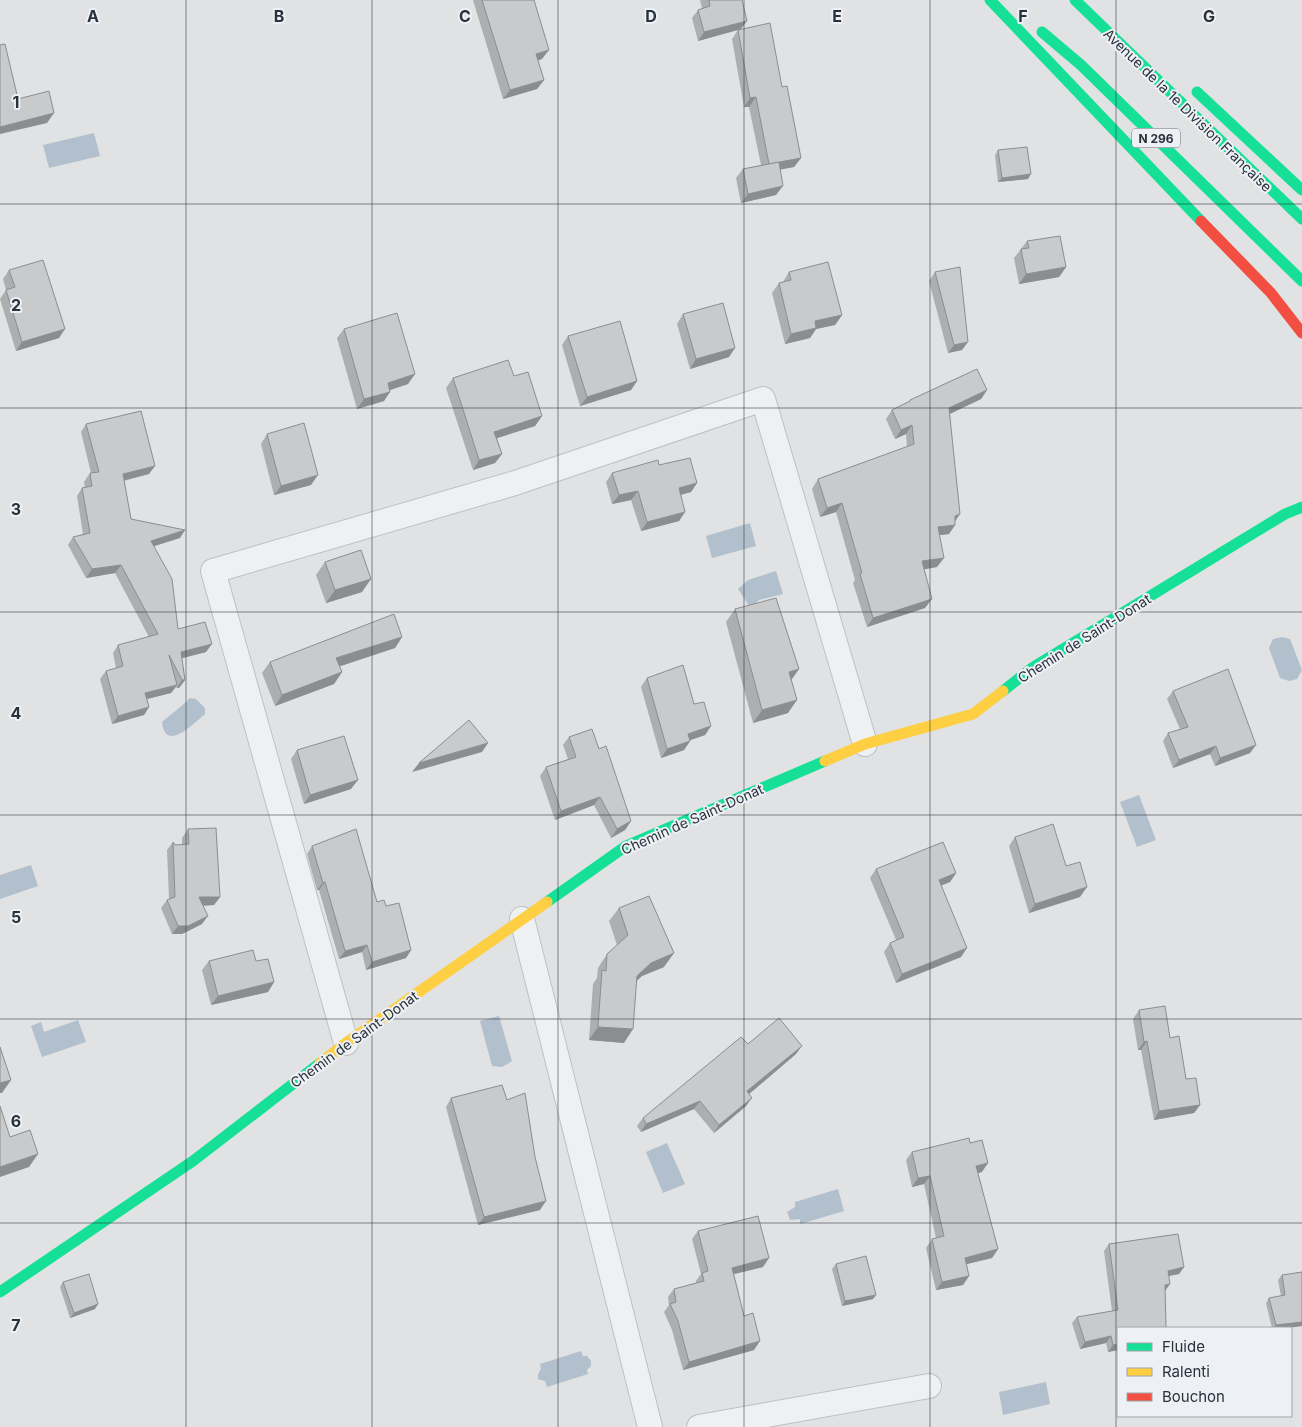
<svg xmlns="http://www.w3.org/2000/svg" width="1302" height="1427" viewBox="0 0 1302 1427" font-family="Inter,sans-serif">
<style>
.water{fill:#b1c0cc}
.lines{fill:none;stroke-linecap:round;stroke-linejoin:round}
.street-casing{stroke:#bec0c2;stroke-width:26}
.street{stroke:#eef0f1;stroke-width:24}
.fast{stroke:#16e098;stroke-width:11}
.slow{stroke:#ffcf43;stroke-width:11}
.jam{stroke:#f24e42;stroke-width:11}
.wall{fill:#acaeaf}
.shaded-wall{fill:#8c8d8f}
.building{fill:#c8cacc;stroke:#8c8d8f}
.grid{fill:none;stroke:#29313b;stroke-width:1;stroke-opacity:0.55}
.labels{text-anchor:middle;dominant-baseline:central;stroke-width:4;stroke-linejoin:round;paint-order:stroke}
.shield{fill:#edf0f4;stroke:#646a72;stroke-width:1}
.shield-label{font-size:12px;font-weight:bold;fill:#29313b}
.street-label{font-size:14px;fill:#29313b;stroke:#edf0f4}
.grid-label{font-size:16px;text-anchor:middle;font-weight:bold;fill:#29313b;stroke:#edf0f4;stroke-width:4;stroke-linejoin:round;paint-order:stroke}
</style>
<rect width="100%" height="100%" fill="#e0e2e4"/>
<g class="water">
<path d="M94,133L100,156L49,168L43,145Z"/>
<path d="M750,523L756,546L712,558L706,536Z"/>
<path d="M776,571L783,594L759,600L751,609L738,589L748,580Z"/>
<path d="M1282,637L1290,639L1302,670L1297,679L1289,681L1280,678L1269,648L1273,639Z"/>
<path d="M190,698L196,699L205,708V714C195,722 165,754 162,722C171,714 181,707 190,698Z"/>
<path d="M1139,795L1156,840L1137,847L1120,802Z"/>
<path d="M31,865L38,886L0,899V875Z"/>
<path d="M499,1016L512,1061L502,1067L492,1066L480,1021Z"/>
<path d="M78,1020L86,1042L42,1057L31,1026L41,1022L44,1032Z"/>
<path d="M667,1143L685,1184L663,1193L646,1152Z"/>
<path d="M838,1189L844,1211L800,1224V1219L790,1220L787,1212L795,1207V1202Z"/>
<path d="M581,1351L583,1356H587L591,1361V1366L587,1370L588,1374L547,1387L545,1381L538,1379V1374L541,1369L540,1364Z"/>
<path d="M1046,1382L1050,1404L1003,1415L999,1392Z"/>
</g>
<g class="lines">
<defs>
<g id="street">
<path d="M522,919L650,1427"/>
<path d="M346,1043L213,571L515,483L763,399L865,744"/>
<path d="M699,1427L929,1386"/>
</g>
</defs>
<use href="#street" class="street-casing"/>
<use href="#street" class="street"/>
<g class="fast">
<path d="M990,0L1201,221"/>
<path d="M1075,0L1302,219"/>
<path d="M1042,32L1081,65L1302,281"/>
<path d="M1197,92L1302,190"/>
<path d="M1003,691L1032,668L1285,514L1302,507"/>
<path d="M547,902L626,846L825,761"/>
<path d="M0,1292L193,1161L320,1063"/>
</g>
<g class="slow">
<path d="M825,761L865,744L973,714L1003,691"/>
<path d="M320,1063L346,1043L547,902"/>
</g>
<path class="jam" d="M1201,221L1271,293L1302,333"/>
</g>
<g class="wall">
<path d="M473,0H534L542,59L538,60L544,80L537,89L503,99Z"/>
<path d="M700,0H742L741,29L782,87L801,158L794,167L780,169L776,195L741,203L736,178L743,169L761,165L749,107H744L732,39L738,30L698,41L692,18L698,10L702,8Z"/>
<path d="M998,150L1028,179L998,182L995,155Z"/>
<path d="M1027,241L1066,267L1059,277L1019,284L1014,258Z"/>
<path d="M9,270L59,338L16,351L0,299L6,290L3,279Z"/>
<path d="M789,272L842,315L835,325L816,329L810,338L785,344L772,293L779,283L783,282Z"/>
<path d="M935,272L962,350L948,353L929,281Z"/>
<path d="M683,314L729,357L690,369L677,324Z"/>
<path d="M344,329L408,384L390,390L384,401L357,409L337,338Z"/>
<path d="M568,336L637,381L631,390L580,406L562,345Z"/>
<path d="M514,376L542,416L535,426L497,438L502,454L495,463L473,470L446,388L453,378Z"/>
<path d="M987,390L981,399L950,414L955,525L949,534L940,535L937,567L924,569L925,608L867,627L853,583L855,580L836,512L820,517L812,489L818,479L907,447L906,434L895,439L886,419L892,410L909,402L910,400Z"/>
<path d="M86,424L149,474L124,481L131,519L180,538L154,546L178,629L206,652L182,658L185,680L179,688H177L176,687L171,693L147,699L149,707L144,715L112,724L100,679L106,671L116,668L113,653L118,645L149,637L115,573L86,578L68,545L73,537L83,534L77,496L82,488H85L84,482L90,473H91L81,432Z"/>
<path d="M267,434L311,485L274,495L261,444Z"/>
<path d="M659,465L697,483L691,492L681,495L685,512L679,521L641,531L631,500L612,504L606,482L612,473Z"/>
<path d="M325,562L362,592L326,603L316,575Z"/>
<path d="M735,609L791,680L788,713L753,723L726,622Z"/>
<path d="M402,637L395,648L339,666L342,672L334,684L275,706L262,673L270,662Z"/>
<path d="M647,678L694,704L711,726L705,735L690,740V741L684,750L661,758L641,687Z"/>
<path d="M1173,691L1250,753L1215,766L1210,754L1173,768L1163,741L1168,733L1180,729L1167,699Z"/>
<path d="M569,737L599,749L631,821L625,830L611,838L594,805L555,820L540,776L546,767L568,759L563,745Z"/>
<path d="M297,750L351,789L304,804L291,759Z"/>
<path d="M188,829L220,897L214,905L203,906L202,924L182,934H172L161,908L167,900L169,899L167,850L173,842L175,845H182V838Z"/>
<path d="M1015,837L1080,897L1029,913L1009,846Z"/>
<path d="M312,846L377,902L386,906L411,950L406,958L366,970L362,952L339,959L319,890H317L307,854Z"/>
<path d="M876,869L956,873L950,882L941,885L961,957L896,983L884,952L890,943L896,940L870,878Z"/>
<path d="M619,908L664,967L642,976L636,981L624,1043L589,1040L593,984L597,978L598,968L607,954L617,945L609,921Z"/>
<path d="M209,961H256L274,982L268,992L211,1005L202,970Z"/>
<path d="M1139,1010L1170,1038L1186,1079L1200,1105L1194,1113L1154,1120L1141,1050H1138L1133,1019Z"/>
<path d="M748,1044L796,1054L749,1094L746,1106L714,1133L694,1109L641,1132L637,1126L643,1118Z"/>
<path d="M451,1098L540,1210L478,1225L446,1107Z"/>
<path d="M970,1143L982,1172L978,1173L998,1249L992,1258L966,1264L969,1276L963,1285L936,1290L926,1248L932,1239L936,1238L924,1184L912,1187L906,1160L912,1152Z"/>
<path d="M698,1231L763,1267L734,1274L744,1316L754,1350L683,1370L672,1330L664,1312L669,1305L668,1297L674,1289L696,1283V1281L701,1274L692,1239Z"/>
<path d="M1109,1244L1184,1267L1179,1274L1169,1276L1165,1291L1118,1328V1350L1108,1352L1106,1343L1080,1349L1072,1323L1077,1317L1112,1311L1104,1251Z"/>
<path d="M836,1264L873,1299L842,1306L832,1269Z"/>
<path d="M1302,1272V1326L1287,1328H1272L1266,1303L1269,1298L1281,1296L1278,1280L1282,1275Z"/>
<path d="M63,1282L95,1309L70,1318L60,1287Z"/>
</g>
<g class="shaded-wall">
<path d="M747,21L741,29L698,41L704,32Z"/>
<path d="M549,50L542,59L530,63L536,54Z"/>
<path d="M544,80L537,89L503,99L510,90Z"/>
<path d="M756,97L749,107H744L750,98Z"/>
<path d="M54,113L47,123L0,134V127Z"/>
<path d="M801,158L794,167L763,173L769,164Z"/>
<path d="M1031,174L1028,179L998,182L1002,178Z"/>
<path d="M783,186L776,195L741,203L748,194Z"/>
<path d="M1066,267L1059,277L1019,284L1026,274Z"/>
<path d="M842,315L835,325L816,329L810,338L785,344L791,334L815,321Z"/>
<path d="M65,329L59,338L16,351L22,342Z"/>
<path d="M968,342L962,350L948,353L954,345Z"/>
<path d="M735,348L729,357L690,369L696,359Z"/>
<path d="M415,374L408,384L381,393L388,383Z"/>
<path d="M637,381L631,390L580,406L587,397Z"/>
<path d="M987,390L981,399L943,417L949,408Z"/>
<path d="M390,392L384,401L357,409L364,399Z"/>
<path d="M542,416L535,426L488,441L494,432Z"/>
<path d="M912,425L906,434L895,439L901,430Z"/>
<path d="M502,454L495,463L473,470L479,460Z"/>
<path d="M155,466L149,474L117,482L123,474Z"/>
<path d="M318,475L311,485L274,495L281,486Z"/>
<path d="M697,483L691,492L672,497L679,488Z"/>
<path d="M638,491L631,500L612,504L619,495Z"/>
<path d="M842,503L836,512L820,517L827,508Z"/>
<path d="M685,512L679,521L641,531L647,522Z"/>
<path d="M960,514L954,523L955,516Z"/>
<path d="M955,525L949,534L932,536L938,527Z"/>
<path d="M185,530L180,538L145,549L151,541Z"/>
<path d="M944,558L937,567L915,571L922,561Z"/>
<path d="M121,565L115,573L86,578L92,569Z"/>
<path d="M371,579L362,592L326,603L335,590Z"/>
<path d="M932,599L925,608L867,627L873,618Z"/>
<path d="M402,637L395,648L329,670L336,658Z"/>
<path d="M212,644L206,652L175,660L181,652Z"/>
<path d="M799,669L790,682L789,672Z"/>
<path d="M342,672L334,684L275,706L282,695Z"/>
<path d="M182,680H185L179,688H177Z"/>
<path d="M177,685L171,693L139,701L145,693Z"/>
<path d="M797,700L788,713L753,723L762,710Z"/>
<path d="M149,707L144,715L112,724L118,716Z"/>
<path d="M711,726L705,735L682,743L688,734Z"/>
<path d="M690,741L684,750L661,758L667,749Z"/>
<path d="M488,743L482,752L412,772L419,763Z"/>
<path d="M1256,745L1250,753L1215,766L1220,758Z"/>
<path d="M1216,746L1210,754L1173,768L1179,760Z"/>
<path d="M358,780L351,789L304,804L310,795Z"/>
<path d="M600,797L594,805L555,820L561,811Z"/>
<path d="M631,821L625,830L611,838L617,829Z"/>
<path d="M956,873L950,882L933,889L939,880Z"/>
<path d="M325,882L319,890H317L323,883Z"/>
<path d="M1087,887L1080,897L1029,913L1035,904Z"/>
<path d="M199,897H220L214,905L193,906Z"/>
<path d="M208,916L202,924L182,934H172L178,926Z"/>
<path d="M367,945L362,952L339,959L345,951Z"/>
<path d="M967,948L961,957L896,983L902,974Z"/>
<path d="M411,950L406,958L366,970L372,962Z"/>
<path d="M674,953L664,967L642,976L628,989L637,976L651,963Z"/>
<path d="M274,982L268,992L211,1005L218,996Z"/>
<path d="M598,1027L633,1029L624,1043L589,1040Z"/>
<path d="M1147,1041L1141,1050H1138L1144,1042Z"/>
<path d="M802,1046L796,1054L742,1100L747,1091Z"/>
<path d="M11,1080L2,1093H0V1083Z"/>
<path d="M752,1098L746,1106L714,1133L719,1125Z"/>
<path d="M700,1101L694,1109L641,1132L646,1124Z"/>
<path d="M1200,1105L1194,1113L1154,1120L1159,1111Z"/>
<path d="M38,1154L29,1167L0,1177V1167Z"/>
<path d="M988,1163L982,1172L970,1175L976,1166Z"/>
<path d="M930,1176L924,1184L912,1187L918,1178Z"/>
<path d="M546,1201L540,1210L478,1225L484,1217Z"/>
<path d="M998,1249L992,1258L959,1266L965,1258Z"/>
<path d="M769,1258L763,1267L726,1276L732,1268Z"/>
<path d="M1184,1267L1179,1274L1163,1277L1168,1271Z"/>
<path d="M969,1276L963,1285L936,1290L942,1282Z"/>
<path d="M1170,1284L1165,1291L1160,1292L1165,1285Z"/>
<path d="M876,1295L873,1299L842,1306L845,1301Z"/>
<path d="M98,1304L95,1309L70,1318L74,1313Z"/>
<path d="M1302,1322V1326L1287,1328H1274L1276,1325Z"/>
<path d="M1111,1336L1106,1343L1080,1349L1085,1342Z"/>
<path d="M760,1341L754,1350L683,1370L689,1362Z"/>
<path d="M1118,1344V1350L1108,1352L1113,1345Z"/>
</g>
<g class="building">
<path d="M482,0H534L549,50L536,54L544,80L510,90Z"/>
<path d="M709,0H742L747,21L704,32L698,10L710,6Z"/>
<path d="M770,23L782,87L787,86L801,158L769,164L756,97L750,98L738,30Z"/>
<path d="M5,44L18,99L49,91L54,113L0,127V45Z"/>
<path d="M1027,147L1031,174L1002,178L998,150Z"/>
<path d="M779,162L783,186L748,194L743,169Z"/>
<path d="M1060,236L1066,267L1026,274L1021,249L1029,248L1027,241Z"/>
<path d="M43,260L65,329L22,342L6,290L15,287L9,270Z"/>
<path d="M828,262L842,315L815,321L816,328L791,334L779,283L791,280L789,272Z"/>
<path d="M960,267L968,342L954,345L935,272Z"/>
<path d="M723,303L735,348L696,359L683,314Z"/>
<path d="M397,313L415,374L388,383L390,392L364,399L344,329Z"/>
<path d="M620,321L637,381L587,397L568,336Z"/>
<path d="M508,360L514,376L528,372L542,416L494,432L502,454L479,460L453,378Z"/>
<path d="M977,369L987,390L949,408L960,514L955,516V525L938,527L944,558L922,561L932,599L873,618L860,574L862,573L842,503L827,508L818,479L914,444L912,425L901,430L892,410L910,401V400Z"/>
<path d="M141,411L155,466L123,474L131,519L185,530L151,541L172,579L178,629L205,622L212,644L181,652L185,680H182L169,655L177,685L145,693L149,707L118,716L106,671L123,666L118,645L158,634L121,565L92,569L73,537L90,533L82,488L92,486L90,473L99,472L86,424Z"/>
<path d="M304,423L318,475L281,486L267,434Z"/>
<path d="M690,458L697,483L679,488L685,512L647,522L638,491L619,495L612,473L658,460L659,465Z"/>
<path d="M361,550L371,579L335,590L325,562Z"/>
<path d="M776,598L799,669L789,672L797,700L762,710L735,609Z"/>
<path d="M394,614L402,637L336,658L342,672L282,695L270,662Z"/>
<path d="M683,665L694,704L704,702L711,726L688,734L690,741L667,749L647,678Z"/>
<path d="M1228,669L1256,745L1220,758L1216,746L1179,760L1168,733L1188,727L1173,691Z"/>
<path d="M469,720L488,743L419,763Z"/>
<path d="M592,729L599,749L606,746L631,821L617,829L600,797L561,811L546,767L576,757L569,737Z"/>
<path d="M344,736L358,780L310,795L297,750Z"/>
<path d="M1053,824L1066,866L1080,862L1087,887L1035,904L1015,837Z"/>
<path d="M216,828L220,897H199L208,916L188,926H178L167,900L175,897L173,842L175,845L189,844L188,829Z"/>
<path d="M356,829L377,902L384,900L386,906L399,903L411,950L372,962L367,945L345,951L325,882L323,883L312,846Z"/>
<path d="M943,842L956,873L939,880L967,948L902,974L890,943L904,937L876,869Z"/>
<path d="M649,896L674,953L651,963L637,976L633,1029L598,1027L602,970L606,971L607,954L628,935L619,908Z"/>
<path d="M253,950L256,961L268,959L274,982L218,996L209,961Z"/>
<path d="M1165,1006L1170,1038L1179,1036L1186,1079L1196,1078L1200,1105L1159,1111L1147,1041L1144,1042L1139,1010Z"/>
<path d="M779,1018L802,1046L747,1091L752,1098L719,1125L700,1101L646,1124L643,1118L741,1037L748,1044Z"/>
<path d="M0,1047L11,1080L0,1083Z"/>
<path d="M502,1085L507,1100L525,1093L535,1157L546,1201L484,1217L451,1098Z"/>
<path d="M0,1106L10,1137L30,1130L38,1154L0,1167Z"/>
<path d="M969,1138L970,1143L982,1140L988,1163L976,1166L998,1249L965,1258L969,1276L942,1282L932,1239L944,1236L930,1176L918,1178L912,1152Z"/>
<path d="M758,1216L769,1258L732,1268L744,1316L753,1313L760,1341L689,1362L678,1321L670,1304L676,1302L674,1289L704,1281L702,1273L708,1271L698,1231Z"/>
<path d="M1178,1234L1184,1267L1168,1271L1170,1284L1165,1285L1166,1328H1118V1344L1113,1345L1111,1336L1085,1342L1077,1317L1118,1310L1109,1244Z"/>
<path d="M866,1256L876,1295L845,1301L836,1264Z"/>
<path d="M1302,1272V1322L1276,1325L1269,1298L1285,1295L1282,1275Z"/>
<path d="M89,1274L98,1304L74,1313L63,1282Z"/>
</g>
<path class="grid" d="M186,0V1427M372,0V1427M558,0V1427M744,0V1427M930,0V1427M1116,0V1427M0,204H1302M0,408H1302M0,612H1302M0,815H1302M0,1019H1302M0,1223H1302"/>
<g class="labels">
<rect class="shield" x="1132" y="128.5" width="48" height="19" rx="4"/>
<g class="shield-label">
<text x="1156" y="138">N 296</text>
</g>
<g class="street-label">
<text transform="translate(1188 110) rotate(44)">Avenue de la 1e Division Française</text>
<text transform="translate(1084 638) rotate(-32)">Chemin de Saint-Donat</text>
<text transform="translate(692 819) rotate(-24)">Chemin de Saint-Donat</text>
<text transform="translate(354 1039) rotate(-36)">Chemin de Saint-Donat</text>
</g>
</g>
<g class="grid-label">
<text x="93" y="22">A</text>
<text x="279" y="22">B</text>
<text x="465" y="22">C</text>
<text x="651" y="22">D</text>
<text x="837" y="22">E</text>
<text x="1023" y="22">F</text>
<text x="1209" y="22">G</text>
<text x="16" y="108">1</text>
<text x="16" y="311">2</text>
<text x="16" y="515">3</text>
<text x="16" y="719">4</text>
<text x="16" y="923">5</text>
<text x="16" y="1127">6</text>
<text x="16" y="1331">7</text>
</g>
<rect x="1117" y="1327" width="175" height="90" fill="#edf0f4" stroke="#9fa4aa"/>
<rect x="1127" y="1343" width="25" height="8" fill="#16e098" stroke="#9fa4aa"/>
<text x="1162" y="1352" font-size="15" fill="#29313b">Fluide</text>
<rect x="1127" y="1368" width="25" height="8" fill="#ffcf43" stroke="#9fa4aa"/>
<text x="1162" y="1377" font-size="15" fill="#29313b">Ralenti</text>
<rect x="1127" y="1393" width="25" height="8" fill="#f24e42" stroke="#9fa4aa"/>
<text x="1162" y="1402" font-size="15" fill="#29313b">Bouchon</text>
</svg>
